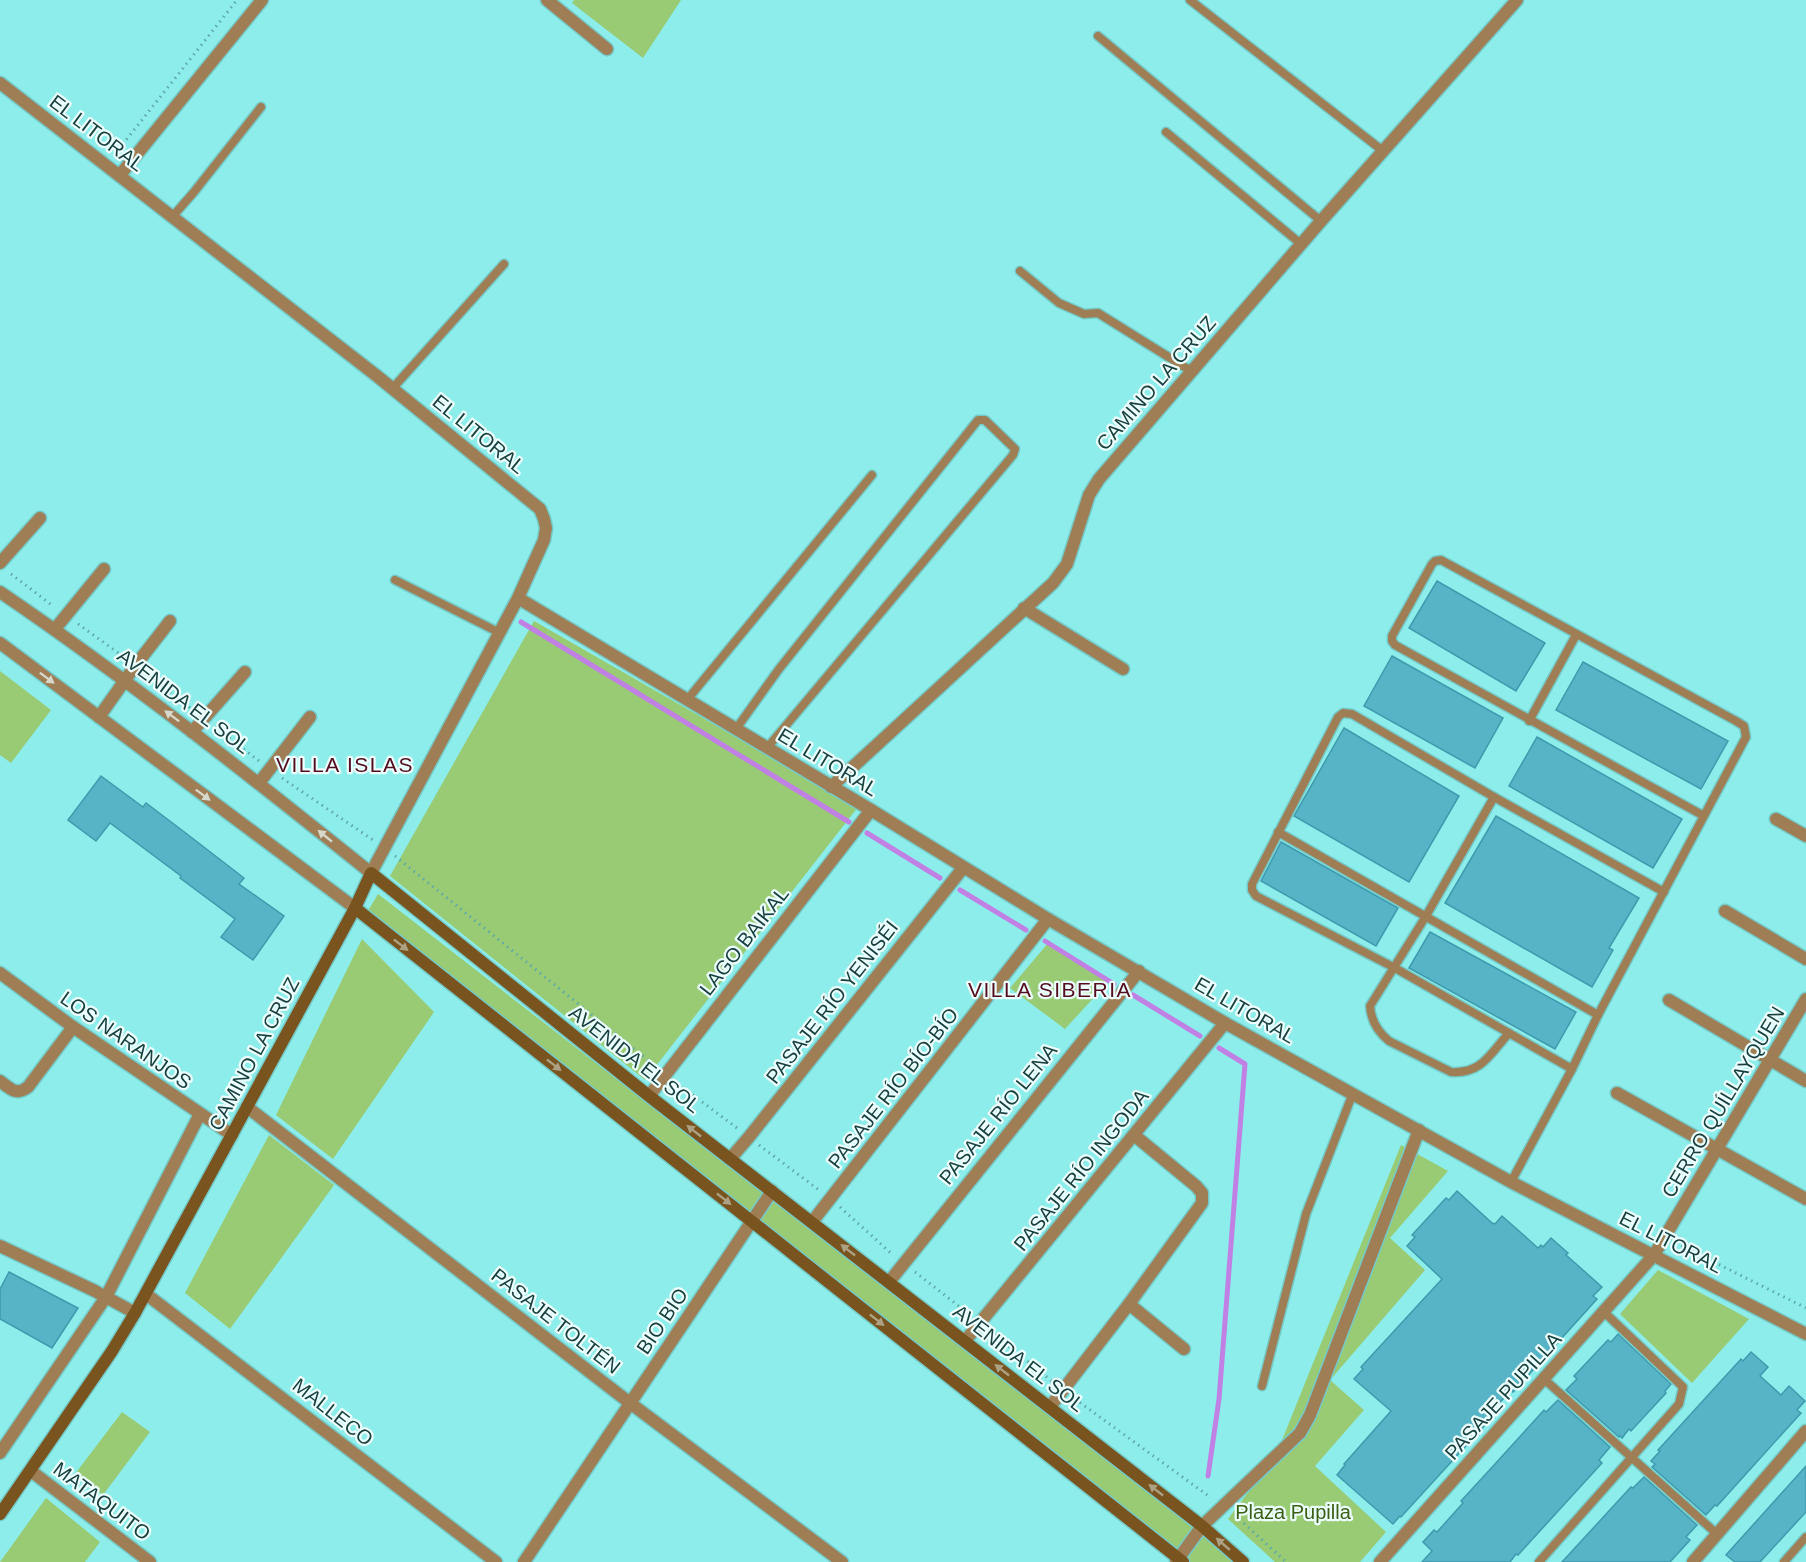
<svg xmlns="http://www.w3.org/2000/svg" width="1806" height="1562" viewBox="0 0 1806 1562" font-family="Helvetica,sans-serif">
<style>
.green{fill:#99cb74}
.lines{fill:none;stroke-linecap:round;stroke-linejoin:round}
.stream{stroke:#c180e4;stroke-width:5}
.building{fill:#57b3c6;stroke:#3d9bae;stroke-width:1.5}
.service-casing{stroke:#75cac8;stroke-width:11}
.minor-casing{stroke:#75cac8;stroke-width:15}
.tertiary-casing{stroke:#75cac8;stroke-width:15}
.secondary-casing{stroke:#75cac8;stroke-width:15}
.path{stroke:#5fa9a7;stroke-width:3;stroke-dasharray:1.5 4.5;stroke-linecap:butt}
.service{stroke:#9f7e55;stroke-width:8}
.minor{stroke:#9f7e55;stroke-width:12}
.tertiary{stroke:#9f7e55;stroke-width:12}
.secondary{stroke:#79541f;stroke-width:12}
.oneway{fill:#d6d8cb}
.oneway2{fill:#ada183}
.labels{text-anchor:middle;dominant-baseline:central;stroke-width:4.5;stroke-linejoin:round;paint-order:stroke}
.street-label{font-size:20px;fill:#163f3e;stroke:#edfffe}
.park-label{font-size:20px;fill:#395f14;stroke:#edfffe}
.neighbourhood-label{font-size:21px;letter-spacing:1.5px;fill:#530d1e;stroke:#edfffe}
</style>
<rect width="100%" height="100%" fill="#8dedea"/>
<g class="green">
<path d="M574,0H681L643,58L572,3Z"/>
<path d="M534,621L858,807L645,1080L390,876Z"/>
<path d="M0,671L51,710L11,763L0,755Z"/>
<path d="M378,894L807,1227L889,1283L1241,1562H1188L368,911Z"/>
<path d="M362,939L434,1012L333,1159L276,1115Z"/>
<path d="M1049,942L1110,980L1065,1029L1010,988Z"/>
<path d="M269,1135L334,1185L230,1329L185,1293Z"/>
<path d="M1401,1145L1448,1171L1390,1238L1425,1270L1330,1380L1364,1410L1315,1466L1386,1532L1360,1562H1275L1228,1519L1276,1455Z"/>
<path d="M1658,1270L1749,1319L1692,1383L1620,1314Z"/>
<path d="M122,1412L150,1432L103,1495L75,1474Z"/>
<path d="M46,1498L100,1542L85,1562H0Z"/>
</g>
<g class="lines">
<g class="stream">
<path d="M521,622L849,822"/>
<path d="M867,833L940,878"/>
<path d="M960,890L1026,930"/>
<path d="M1045,941L1114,984"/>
<path d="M1133,995L1200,1036"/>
<path d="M1208,1476L1219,1399L1245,1064L1219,1048"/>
</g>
</g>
<g class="building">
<path d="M1437,581L1545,643L1516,691L1409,628Z"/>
<path d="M1392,656L1503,718L1475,768L1364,706Z"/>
<path d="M1583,662L1728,741L1701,789L1556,710Z"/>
<path d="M1344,728L1459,796L1409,882L1294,816Z"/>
<path d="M1537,737L1682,819L1653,868L1509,786Z"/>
<path d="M101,776L143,807L146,803L187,834L244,878L239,884L284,916L253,960L221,937L235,919L180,878L181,876L110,823L96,841L68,820Z"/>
<path d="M1496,816L1639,898L1609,948L1613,950L1592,987L1445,903Z"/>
<path d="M1281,842L1398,908L1376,946L1261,881Z"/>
<path d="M1430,932L1576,1012L1555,1049L1409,968Z"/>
<path d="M1457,1191L1492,1223L1495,1224L1502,1216L1538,1248L1541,1245L1543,1247L1551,1238L1568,1253L1566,1255L1602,1287L1593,1296L1597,1299L1513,1392L1511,1391L1504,1398L1482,1422L1485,1425L1401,1517L1400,1516L1393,1524L1337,1475L1345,1465L1344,1464L1391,1411L1354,1379L1363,1369L1361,1367L1442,1279L1407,1246L1415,1237L1412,1235L1446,1198L1449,1200Z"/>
<path d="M9,1272L78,1308L52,1348L0,1319V1289Z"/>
<path d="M1618,1334L1671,1384L1665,1391L1666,1393L1631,1431L1629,1429L1622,1438L1620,1436L1619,1437L1566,1390L1577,1379L1574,1376L1608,1340L1611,1342Z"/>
<path d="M1751,1352L1768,1367L1760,1376L1781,1395L1789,1386L1805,1401L1797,1410L1801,1413L1717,1506L1715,1505L1706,1515L1652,1467L1655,1464L1651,1461L1660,1451L1658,1450L1741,1359L1743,1361Z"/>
<path d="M1558,1400L1610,1447L1599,1460L1602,1463L1518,1555L1516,1554L1510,1562H1422L1432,1551L1423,1542L1434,1530L1437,1532L1463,1503L1461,1501L1495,1464L1544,1410L1546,1412Z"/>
<path d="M1806,1466V1512L1760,1562H1735L1726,1555Z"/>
<path d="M1644,1477L1697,1525L1686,1537L1690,1540L1670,1562H1562L1631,1487L1633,1488Z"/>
</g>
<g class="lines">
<defs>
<g id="service">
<path d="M1190,0L1383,151"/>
<path d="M1098,36L1321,221"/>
<path d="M1166,132L1301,244"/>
<path d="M173,216L194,192L261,107"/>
<path d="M1020,271L1059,303L1084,314L1098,313L1191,371"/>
<path d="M392,389L504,264"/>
<path d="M395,580L498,632"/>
<path d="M687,700L872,475"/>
<path d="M1529,721L1576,635"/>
<path d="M736,729L779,669L978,420H985L1015,449L1013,455L767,748"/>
<path d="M1494,797L1426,916L1370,1006C1371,1021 1378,1032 1389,1041L1451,1072C1482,1074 1490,1054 1509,1033"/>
<path d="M1278,832L1598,1015"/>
<path d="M1572,1069L1395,968L1256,896L1252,890V884L1338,717L1343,713L1352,714L1494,797L1664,892"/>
<path d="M1511,1182L1572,1069L1598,1015L1746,737L1744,726L1736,721L1441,560L1435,561L1432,564L1392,636V641L1395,645L1704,816"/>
<path d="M1544,1379L1717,1534"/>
<path d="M1262,1386L1306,1214L1353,1093"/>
<path d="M1539,1562L1679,1404L1683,1387L1604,1312"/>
<path d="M1784,1562L1806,1537"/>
</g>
<g id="minor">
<path d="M547,0L607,49"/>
<path d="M120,175L262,0"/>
<path d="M0,563L40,518"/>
<path d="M0,592C128,679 250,776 371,873"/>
<path d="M1024,608L1123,669"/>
<path d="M55,629L104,569"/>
<path d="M0,643L355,908"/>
<path d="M99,717L135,666L170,621"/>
<path d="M192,732L245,672"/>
<path d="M259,783L310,717"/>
<path d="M831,787L1053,583L1067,564L1089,495L1099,479L1321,221L1517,0"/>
<path d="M1776,819L1806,836"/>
<path d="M1725,911L1806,959"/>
<path d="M0,973L73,1027L232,1135"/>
<path d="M1669,1000L1806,1081"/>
<path d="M0,1081C11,1089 16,1096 28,1087L73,1027"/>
<path d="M1617,1093L1806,1199"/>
<path d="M649,1096L871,810"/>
<path d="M247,1107L630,1403L842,1562"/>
<path d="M730,1159L749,1137L963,868"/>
<path d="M812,1222L1048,919"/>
<path d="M0,1246L95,1291L135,1313"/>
<path d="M889,1282L1139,971"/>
<path d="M146,1294L496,1562"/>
<path d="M1129,1304L1184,1349"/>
<path d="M965,1341L1225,1023"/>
<path d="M1050,1407L1129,1304L1202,1203V1193L1196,1186L1134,1135"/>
<path d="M0,1453L106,1297L200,1114"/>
<path d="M31,1471L150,1562"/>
<path d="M524,1562L772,1191"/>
<path d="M1176,1562L1202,1526L1300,1433L1310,1415L1419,1130"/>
<path d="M1380,1562L1654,1255L1806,999"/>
<path d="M1693,1562L1806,1431"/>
</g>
<g id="tertiary">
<path d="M0,83L377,376L529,500L540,509L544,519L546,528L544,540L518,598L371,873"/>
<path d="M518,598L871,810L1048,919L1225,1023L1511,1182L1806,1334"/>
</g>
<g id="secondary">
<path d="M355,908L1183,1562"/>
<path d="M0,1514L112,1351L135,1313L355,908L371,873L649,1096L1202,1526L1243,1562"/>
</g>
</defs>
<use href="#service" class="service-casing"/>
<use href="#minor" class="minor-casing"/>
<use href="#tertiary" class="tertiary-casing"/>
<use href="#secondary" class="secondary-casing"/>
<g class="path">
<path d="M119,149L237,0"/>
<path d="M11,574L53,606"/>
<path d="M78,624L124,657"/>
<path d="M146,674L193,710"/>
<path d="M215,727L259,761"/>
<path d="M282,778L373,840"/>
<path d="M395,856L654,1065"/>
<path d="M678,1084L737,1128"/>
<path d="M759,1145L819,1190"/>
<path d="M840,1207L893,1255"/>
<path d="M1676,1243L1806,1308"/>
<path d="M915,1272L969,1314"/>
<path d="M990,1331L1053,1382"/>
<path d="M1075,1399L1210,1497"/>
<path d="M1235,1515L1286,1562"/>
</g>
<use href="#service" class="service"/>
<use href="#minor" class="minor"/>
<use href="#tertiary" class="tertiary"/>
<use href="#secondary" class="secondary"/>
</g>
<defs><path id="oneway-solid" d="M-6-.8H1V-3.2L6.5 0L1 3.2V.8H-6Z" transform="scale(1.5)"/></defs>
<g class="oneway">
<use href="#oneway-solid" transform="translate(47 678) rotate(37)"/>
<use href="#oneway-solid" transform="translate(172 716) rotate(-143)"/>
<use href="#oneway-solid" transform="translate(203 795) rotate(37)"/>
<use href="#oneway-solid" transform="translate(325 836) rotate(-141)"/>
</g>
<g class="oneway2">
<use href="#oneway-solid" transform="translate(401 945) rotate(38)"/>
<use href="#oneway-solid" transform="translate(554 1065) rotate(38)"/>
<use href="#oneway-solid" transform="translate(694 1131) rotate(-142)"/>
<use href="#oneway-solid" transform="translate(724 1199) rotate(38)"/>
<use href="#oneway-solid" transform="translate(848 1250) rotate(-142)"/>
<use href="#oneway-solid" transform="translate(877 1320) rotate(38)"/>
<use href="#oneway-solid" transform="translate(1002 1370) rotate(-142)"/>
<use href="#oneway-solid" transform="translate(1156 1490) rotate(-142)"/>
<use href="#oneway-solid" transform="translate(1223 1544) rotate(-139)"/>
</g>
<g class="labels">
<g class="street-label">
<text transform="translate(97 133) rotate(37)">EL LITORAL</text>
<text transform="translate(1156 383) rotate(-49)">CAMINO LA CRUZ</text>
<text transform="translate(479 434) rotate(39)">EL LITORAL</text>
<text transform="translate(184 701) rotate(37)">AVENIDA EL SOL</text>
<text transform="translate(828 762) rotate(31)">EL LITORAL</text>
<text transform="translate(744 941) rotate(-52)">LAGO BAIKAL</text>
<text transform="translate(832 1002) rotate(-52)">PASAJE RÍO YENISÉI</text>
<text transform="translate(1245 1010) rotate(30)">EL LITORAL</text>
<text transform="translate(126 1040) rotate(35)">LOS NARANJOS</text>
<text transform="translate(254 1054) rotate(-62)">CAMINO LA CRUZ</text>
<text transform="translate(635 1059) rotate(38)">AVENIDA EL SOL</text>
<text transform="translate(893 1088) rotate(-52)">PASAJE RÍO BÍO-BÍO</text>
<text transform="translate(1723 1102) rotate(-59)">CERRO QUÍLLAYQUEN</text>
<text transform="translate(998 1114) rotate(-51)">PASAJE RÍO LENA</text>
<text transform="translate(1081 1170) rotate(-51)">PASAJE RÍO INGODA</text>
<text transform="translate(1671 1242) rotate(27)">EL LITORAL</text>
<text transform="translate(556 1321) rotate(38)">PASAJE TOLTÉN</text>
<text transform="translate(662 1321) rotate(-56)">BIO BIO</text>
<text transform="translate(1019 1358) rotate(38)">AVENIDA EL SOL</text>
<text transform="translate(1503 1396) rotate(-48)">PASAJE PUPILLA</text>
<text transform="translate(333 1412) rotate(38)">MALLECO</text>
<text transform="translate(102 1501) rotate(37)">MATAQUITO</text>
</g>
<g class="park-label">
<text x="1293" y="1512">Plaza Pupilla</text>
</g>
<g class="neighbourhood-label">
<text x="345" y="764">VILLA ISLAS</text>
<text x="1050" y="989">VILLA SIBERIA</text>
</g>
</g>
</svg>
